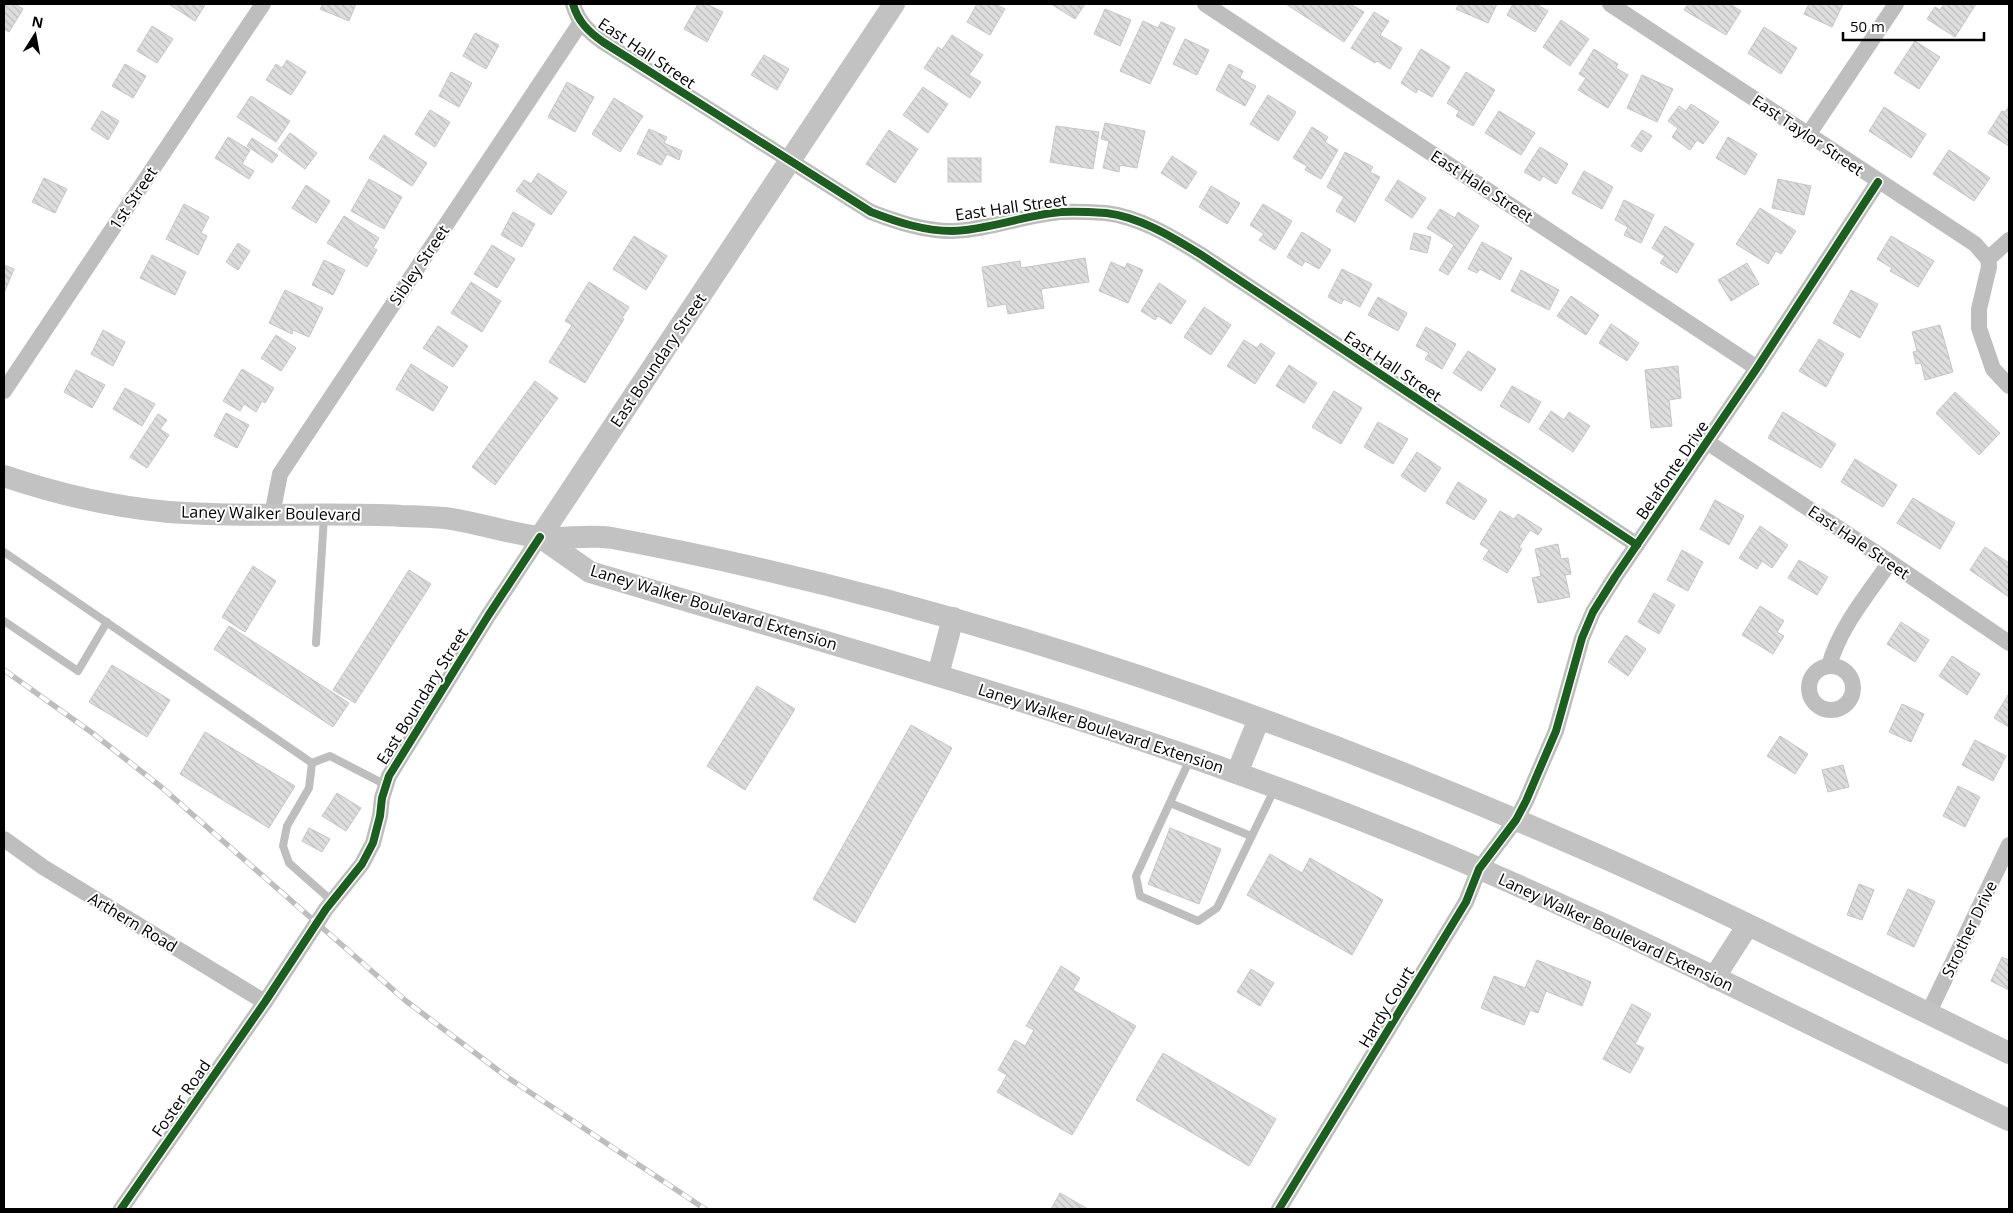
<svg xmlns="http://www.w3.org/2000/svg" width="2013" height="1213" viewBox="0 0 2013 1213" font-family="'Open Sans',sans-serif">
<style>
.building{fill:url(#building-back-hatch);stroke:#c6c6c6}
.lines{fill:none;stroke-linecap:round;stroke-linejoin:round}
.service{stroke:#bebebe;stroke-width:8}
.minor{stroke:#bebebe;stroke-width:16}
.secondary{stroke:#c2c2c2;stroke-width:22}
.rail-casing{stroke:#bebebe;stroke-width:5.5}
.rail{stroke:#fff;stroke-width:4;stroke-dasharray:11;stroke-linecap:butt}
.cycleway-casing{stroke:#fff;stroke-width:11}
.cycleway{stroke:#1b5e20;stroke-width:8}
.labels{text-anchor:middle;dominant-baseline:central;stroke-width:4;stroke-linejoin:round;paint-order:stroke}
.street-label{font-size:16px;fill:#000;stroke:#fff}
</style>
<defs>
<pattern id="building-back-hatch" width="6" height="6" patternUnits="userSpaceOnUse" patternTransform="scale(1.25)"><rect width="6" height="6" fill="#dedede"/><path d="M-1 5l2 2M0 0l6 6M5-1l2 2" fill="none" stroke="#bdbdbd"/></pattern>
</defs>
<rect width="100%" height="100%" fill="#fff"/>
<g class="building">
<path d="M4,4H15L23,9L9,32L4,29Z"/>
<path d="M170,4H203L205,5L195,21L170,5Z"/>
<path d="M323,4H356L349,21L320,9Z"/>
<path d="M698,4H706L723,12L707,42L684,29Z"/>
<path d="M977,4H995L1005,9L990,35L967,22Z"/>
<path d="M1051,4H1085L1075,19Z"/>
<path d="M1286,4H1350L1364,12L1344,42Z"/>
<path d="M1459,4H1497L1488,23L1456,9Z"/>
<path d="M1513,4H1536L1548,11L1535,32L1507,15Z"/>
<path d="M1688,4H1730L1741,11L1726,35L1684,10Z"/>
<path d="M1809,4H1843L1832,27L1804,14Z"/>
<path d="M1944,4H1976L1955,37L1927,19L1935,7L1940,10Z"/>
<path d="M1105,9L1131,20L1120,46L1094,34Z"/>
<path d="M1374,12L1389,21L1380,35L1402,48L1390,69L1377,61L1375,63L1351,48Z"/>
<path d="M1561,20L1589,39L1570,66L1543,47Z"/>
<path d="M1143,21L1158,28L1161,22L1175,28L1150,84L1120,71Z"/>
<path d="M152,26L173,39L157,63L137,51Z"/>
<path d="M1764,27L1797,48L1781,74L1748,53Z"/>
<path d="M475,33L499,45L486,69L463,56Z"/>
<path d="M952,35L983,55L969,75L981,82L970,98L924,68L938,47L942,50Z"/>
<path d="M1185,39L1209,50L1197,75L1173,64Z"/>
<path d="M1915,41L1940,57L1919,89L1894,73Z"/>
<path d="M1421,49L1450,67L1432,97L1418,89L1416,93L1401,83Z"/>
<path d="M1594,49L1618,64L1616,68L1628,75L1608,108L1578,90L1586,78L1579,74Z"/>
<path d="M764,55L789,69L777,90L751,75Z"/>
<path d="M287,60L306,72L291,95L266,80L276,64L282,68Z"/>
<path d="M125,64L146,76L133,98L112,86Z"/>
<path d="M1229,64L1243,71L1240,78L1256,86L1245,106L1216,90Z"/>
<path d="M451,72L472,83L459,107L439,96Z"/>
<path d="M1466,72L1495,90L1473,126L1456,116L1459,111L1447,103Z"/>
<path d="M1642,75L1673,89L1657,122L1627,108Z"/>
<path d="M567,82L594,97L575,132L548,117Z"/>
<path d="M923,87L948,104L928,133L903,115Z"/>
<path d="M1268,95L1296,112L1278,141L1250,124Z"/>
<path d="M251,96L290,121L276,142L237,117Z"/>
<path d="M614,98L643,116L620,152L592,134Z"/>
<path d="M1691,104L1719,122L1703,144L1697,140L1690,150L1672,137L1678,128L1668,121L1679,106L1686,111Z"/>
<path d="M2009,106V146L1988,133L2002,111L2005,112Z"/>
<path d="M1884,107L1926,134L1911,158L1869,131Z"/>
<path d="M430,110L450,122L435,147L415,134Z"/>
<path d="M102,111L119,121L108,140L91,129Z"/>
<path d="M1499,111L1535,133L1521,155L1485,133Z"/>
<path d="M1105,123L1145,131L1137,168L1120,165L1119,172L1103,168L1109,141L1101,139Z"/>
<path d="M1056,126L1099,132L1093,169L1050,162Z"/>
<path d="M1312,127L1328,137L1325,142L1338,150L1321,179L1305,170L1307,166L1293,158Z"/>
<path d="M649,129L667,137L664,143L682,151L679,160L667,154L661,165L637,154Z"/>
<path d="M889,130L918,149L895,183L866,164Z"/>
<path d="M1642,130L1652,136L1641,152L1631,146Z"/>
<path d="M290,133L317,153L305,169L278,149Z"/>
<path d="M384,135L427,163L412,186L369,158Z"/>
<path d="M228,137L250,150L242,164L254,171L249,179L215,158Z"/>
<path d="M1728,137L1757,154L1745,175L1716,158Z"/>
<path d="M252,138L278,155L272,163L247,146Z"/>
<path d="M1540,147L1568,164L1556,184L1543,176L1540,181L1524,172Z"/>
<path d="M1949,150L1990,178L1974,201L1933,174Z"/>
<path d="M1345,152L1373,167L1370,172L1380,177L1355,222L1336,211L1344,197L1327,187Z"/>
<path d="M1172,156L1197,172L1186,189L1161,173Z"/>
<rect x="948" y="158" width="33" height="24"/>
<path d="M1584,171L1613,187L1602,209L1572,193Z"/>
<path d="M538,173L567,192L551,215L516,191L524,180L531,184Z"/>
<path d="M44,178L67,189L55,213L32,202Z"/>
<path d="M369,179L402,197L384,229L351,211Z"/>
<path d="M1778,179L1811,186L1804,215L1772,208Z"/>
<path d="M1398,180L1426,198L1412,218L1385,200Z"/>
<path d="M306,185L330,201L316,223L292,208Z"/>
<path d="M1211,186L1240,203L1227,224L1199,207Z"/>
<path d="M1624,200L1654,215L1641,243L1624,235L1628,227L1615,220Z"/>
<path d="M184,204L209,217L201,233L207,236L198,255L166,239Z"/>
<path d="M1263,204L1292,221L1275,250L1259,240L1264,234L1250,225Z"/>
<path d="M1760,208L1796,231L1781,254L1776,251L1768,264L1736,244Z"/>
<path d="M1440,209L1455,218L1458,212L1479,226L1448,275L1439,270L1454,245L1427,228Z"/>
<path d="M513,212L535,224L522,247L501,235Z"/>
<path d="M344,216L379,238L373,248L377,250L367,267L327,243Z"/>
<path d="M1665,226L1694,244L1677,273L1660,263L1665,256L1652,248Z"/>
<path d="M1302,232L1331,250L1319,269L1305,261L1302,266L1287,257Z"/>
<path d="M1414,233L1431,237L1427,253L1410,249Z"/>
<path d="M634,236L667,256L646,290L613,269Z"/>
<path d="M1891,236L1934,261L1918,287L1890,271L1892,268L1877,259Z"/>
<path d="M1482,242L1512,258L1500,280L1480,269L1477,273L1468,269Z"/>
<path d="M238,243L250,251L238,270L226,262Z"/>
<path d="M492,245L515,259L497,288L474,274Z"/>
<path d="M152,255L186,272L175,295L140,278Z"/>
<path d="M1085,258L1089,282L1041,289L1044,308L1008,314L1006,304L988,307L982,267L1020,261L1021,268Z"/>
<path d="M324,260L345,270L333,295L312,285Z"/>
<path d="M1111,262L1125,268L1127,263L1143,270L1128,303L1099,291Z"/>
<path d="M1747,263L1759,284L1731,301L1718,280Z"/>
<path d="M4,265L14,269L4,293Z"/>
<path d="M1342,269L1372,284L1360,307L1344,299L1341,304L1328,297Z"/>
<path d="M1521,270L1559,290L1549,310L1511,291Z"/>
<path d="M471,282L501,301L482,332L451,313Z"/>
<path d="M589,282L629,307L622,318L624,319L585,383L549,362L572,325L565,321Z"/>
<path d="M1159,283L1186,301L1171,324L1158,316L1155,320L1141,311Z"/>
<path d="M285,290L323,308L309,337L293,330L292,334L269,323Z"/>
<path d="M1851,290L1878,304L1860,338L1833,323Z"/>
<path d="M1571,296L1599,315L1586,335L1557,316Z"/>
<path d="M1378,297L1407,313L1398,331L1368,315Z"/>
<path d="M1204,307L1231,325L1211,355L1184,337Z"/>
<path d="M1611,324L1639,343L1627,361L1599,343Z"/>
<path d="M1940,325L1953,372L1925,380L1921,363L1916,364L1913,352L1917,351L1912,332Z"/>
<path d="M438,326L468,346L453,367L423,348Z"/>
<path d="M1426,327L1456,344L1442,369L1425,359L1429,353L1416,346Z"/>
<path d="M103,330L125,342L113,366L91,354Z"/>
<path d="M276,335L296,348L281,371L261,358Z"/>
<path d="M1819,339L1844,354L1826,387L1799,371Z"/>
<path d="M1244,340L1257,348L1261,343L1275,353L1255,384L1227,366Z"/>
<path d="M1468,351L1496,369L1481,391L1453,373Z"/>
<path d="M411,364L448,387L433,411L396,389Z"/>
<path d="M1289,365L1317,383L1304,403L1276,386Z"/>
<path d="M1678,366L1681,398L1669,400L1672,426L1651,428L1645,370Z"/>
<path d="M242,369L274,388L265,403L262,401L256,412L244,404L240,411L223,401Z"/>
<path d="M76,370L105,385L92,408L64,392Z"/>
<path d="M535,381L558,398L495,485L472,467Z"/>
<path d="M1512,386L1541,402L1529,423L1500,406Z"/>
<path d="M125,388L155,404L142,426L113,409Z"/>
<path d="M1334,391L1362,408L1341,444L1312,427Z"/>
<path d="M1955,392L2000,433L1979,455L1936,413Z"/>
<path d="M1551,411L1564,420L1569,412L1590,426L1573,452L1539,429Z"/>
<path d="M1783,412L1836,444L1821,468L1768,438Z"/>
<path d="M226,413L249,425L237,448L214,436Z"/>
<path d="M158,414L167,420L160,429L169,435L147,468L130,457Z"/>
<path d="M1378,422L1408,439L1393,464L1364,447Z"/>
<path d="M1417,452L1441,468L1425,492L1401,476Z"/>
<path d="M1855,459L1897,485L1883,507L1841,482Z"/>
<path d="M1458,482L1487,500L1474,520L1446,503Z"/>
<path d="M1913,498L1955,523L1940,549L1897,523Z"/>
<path d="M1715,500L1744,516L1729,545L1700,529Z"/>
<path d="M1500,511L1514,519L1518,514L1542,529L1538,535L1530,530L1519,547L1522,549L1507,573L1483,559L1489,550L1480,544Z"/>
<path d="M1760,526L1788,545L1772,568L1762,561L1757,569L1739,558Z"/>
<path d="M1558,544L1561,559L1568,558L1571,574L1565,575L1570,597L1538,603L1532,578L1541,576L1535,549Z"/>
<path d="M1985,547L2009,563V597L1970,570Z"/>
<path d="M1682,550L1703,562L1688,591L1667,580Z"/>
<path d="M1799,560L1828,577L1817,595L1788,578Z"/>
<path d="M253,566L276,581L245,632L222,617Z"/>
<path d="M409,570L431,584L355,703L333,690Z"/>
<path d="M1654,593L1675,605L1659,634L1638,622Z"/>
<path d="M1760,606L1784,621L1777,632L1784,636L1773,654L1742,635Z"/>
<path d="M1901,622L1929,640L1915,662L1887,644Z"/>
<path d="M229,626L349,703L333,727L214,649Z"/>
<path d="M1626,635L1646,649L1628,676L1608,662Z"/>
<path d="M1952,656L1980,674L1967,695L1939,676Z"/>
<path d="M112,665L170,700L147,737L89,702Z"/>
<path d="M757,686L795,709L745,790L707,766Z"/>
<path d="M2008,695L2009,696V727L1994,718Z"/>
<path d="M1902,704L1924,714L1911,742L1889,732Z"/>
<path d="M911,725L952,748L855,923L813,899Z"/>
<path d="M205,732L295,786L269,828L180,774Z"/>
<path d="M1780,736L1808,754L1795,774L1767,756Z"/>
<path d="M1975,740L2006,756L1993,781L1962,765Z"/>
<path d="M1843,765L1849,787L1828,792L1822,770Z"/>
<path d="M1958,786L1980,797L1965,827L1943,816Z"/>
<path d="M337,793L361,808L346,831L322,816Z"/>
<path d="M309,828L330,839L322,852L302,841Z"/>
<path d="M1170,828L1221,849L1199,904L1148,884Z"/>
<path d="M1270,854L1302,873L1310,858L1383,900L1352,955L1247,895Z"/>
<path d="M1859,884L1874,890L1862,920L1847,915Z"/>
<path d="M1908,889L1935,901L1914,947L1887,934Z"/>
<path d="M2002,957L2009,960V990L1991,981Z"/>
<path d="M1537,960L1591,982L1582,1006L1546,991L1538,1013L1530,1010L1524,1025L1481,1008L1494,976L1525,988Z"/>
<path d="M1061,966L1080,978L1073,990L1136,1026L1072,1135L997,1092L1007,1075L998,1070L1015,1040L1025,1046L1034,1030L1026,1026Z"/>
<path d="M1251,969L1274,983L1260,1006L1237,992Z"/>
<path d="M1632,1004L1651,1014L1635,1044L1644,1048L1630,1073L1603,1059Z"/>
<path d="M1163,1053L1276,1119L1249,1166L1136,1100Z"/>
<path d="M1060,1193L1088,1209H1051Z"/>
</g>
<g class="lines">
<g class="service">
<path d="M4,552L312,763L330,756L386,785"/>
<path d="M4,621L78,671L107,622"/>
<path d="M316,643L324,517"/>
<path d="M1190,759L1136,876L1140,896L1198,921L1217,908L1275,788"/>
<path d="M312,763L309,788L287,826L283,846L289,863L332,901"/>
<path d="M1170,803L1251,836"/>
</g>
<g class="minor">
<path d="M573,4C578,22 589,32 603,42L871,212C897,222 924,231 952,231C989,230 1024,215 1061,212C1076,211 1092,212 1106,213C1140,217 1172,237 1200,254L1637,545"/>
<path d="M1205,4L1757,368"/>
<path d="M1610,4L1975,244L1988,259L1989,267L1979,309V328L1993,369L2009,386"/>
<path d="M1808,135L1896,4"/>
<path d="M1988,259L2009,240"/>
<path d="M4,391L263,4"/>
<path d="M1707,442L1890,562L2009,643"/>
<path d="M272,515L280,474L581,22"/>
<circle cx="1831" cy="688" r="22"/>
<path d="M1829,666C1839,628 1868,594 1890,562"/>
<path d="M4,839L43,867L265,1002"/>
<path d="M1928,1014L2009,845"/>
<path d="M121,1209L265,1002L326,909L362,864L373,843L380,816L382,798L389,776L488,616L540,537"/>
<path d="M1279,1209L1466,902L1479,869L1516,820L1526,801L1556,731L1582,638L1593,612L1615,577L1757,368L1878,182"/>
</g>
<g class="secondary">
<path d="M4,476C57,494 113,507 169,512C247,518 325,512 402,516C416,516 431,517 445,518C476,522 507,533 538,537C563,540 588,534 612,538C942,599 1263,709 1570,843C1719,907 1863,982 2009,1053"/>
<path d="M540,537L590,572C857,652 1126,725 1384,829C1598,914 1801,1022 2009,1120"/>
<path d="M540,537L894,4"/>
<path d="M938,675L953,618"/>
<path d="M1237,773L1259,719"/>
<path d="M1714,978L1748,925"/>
</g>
<defs>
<path id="rail" d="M4,670L91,732L160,786L406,1001L507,1077L705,1209"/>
</defs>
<use href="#rail" class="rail-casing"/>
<use href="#rail" class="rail"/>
<defs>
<g id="cycleway">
<path d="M573,4C578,22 589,32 603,42L871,212C897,222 924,231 952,231C989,230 1024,215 1061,212C1076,211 1092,212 1106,213C1140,217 1172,237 1200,254L1637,545"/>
<path d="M121,1209L265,1002L326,909L362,864L373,843L380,816L382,798L389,776L488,616L540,537"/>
<path d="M1279,1209L1466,902L1479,869L1516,820L1526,801L1556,731L1582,638L1593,612L1615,577L1757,368L1878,182"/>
</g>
</defs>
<use href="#cycleway" class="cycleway-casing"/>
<use href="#cycleway" class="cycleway"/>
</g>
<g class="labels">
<g class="street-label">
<text transform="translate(647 53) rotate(34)">East Hall Street</text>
<text transform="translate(1808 135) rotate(34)">East Taylor Street</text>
<text transform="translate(1482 186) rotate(33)">East Hale Street</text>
<text transform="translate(133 198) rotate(-56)">1st Street</text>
<text transform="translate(1011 207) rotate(-8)">East Hall Street</text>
<text transform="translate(419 265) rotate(-56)">Sibley Street</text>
<text transform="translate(658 360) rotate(-56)">East Boundary Street</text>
<text transform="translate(1393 366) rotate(34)">East Hall Street</text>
<text transform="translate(1672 470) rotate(-56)">Belafonte Drive</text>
<text transform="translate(271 513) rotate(1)">Laney Walker Boulevard</text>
<text transform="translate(1859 542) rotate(34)">East Hale Street</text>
<text transform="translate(714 607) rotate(17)">Laney Walker Boulevard Extension</text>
<text transform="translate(422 696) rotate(-58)">East Boundary Street</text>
<text transform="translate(1101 728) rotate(18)">Laney Walker Boulevard Extension</text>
<text transform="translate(133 922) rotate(31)">Arthern Road</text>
<text transform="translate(1969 929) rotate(-64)">Strother Drive</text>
<text transform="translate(1616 932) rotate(25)">Laney Walker Boulevard Extension</text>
<text transform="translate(1386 1007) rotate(-59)">Hardy Court</text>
<text transform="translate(181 1098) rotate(-55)">Foster Road</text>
</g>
</g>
<rect width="2013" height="1213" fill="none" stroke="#000000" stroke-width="10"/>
<g transform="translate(35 35) rotate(11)" stroke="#ffffff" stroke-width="4" paint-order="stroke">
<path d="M0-4L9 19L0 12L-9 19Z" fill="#000000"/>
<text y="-8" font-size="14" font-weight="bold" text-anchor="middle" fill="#000000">N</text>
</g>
<path d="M1843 32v8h141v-8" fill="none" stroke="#000000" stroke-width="2.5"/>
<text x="1850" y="32" font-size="15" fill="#000000" stroke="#ffffff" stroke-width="4" paint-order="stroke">50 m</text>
</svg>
